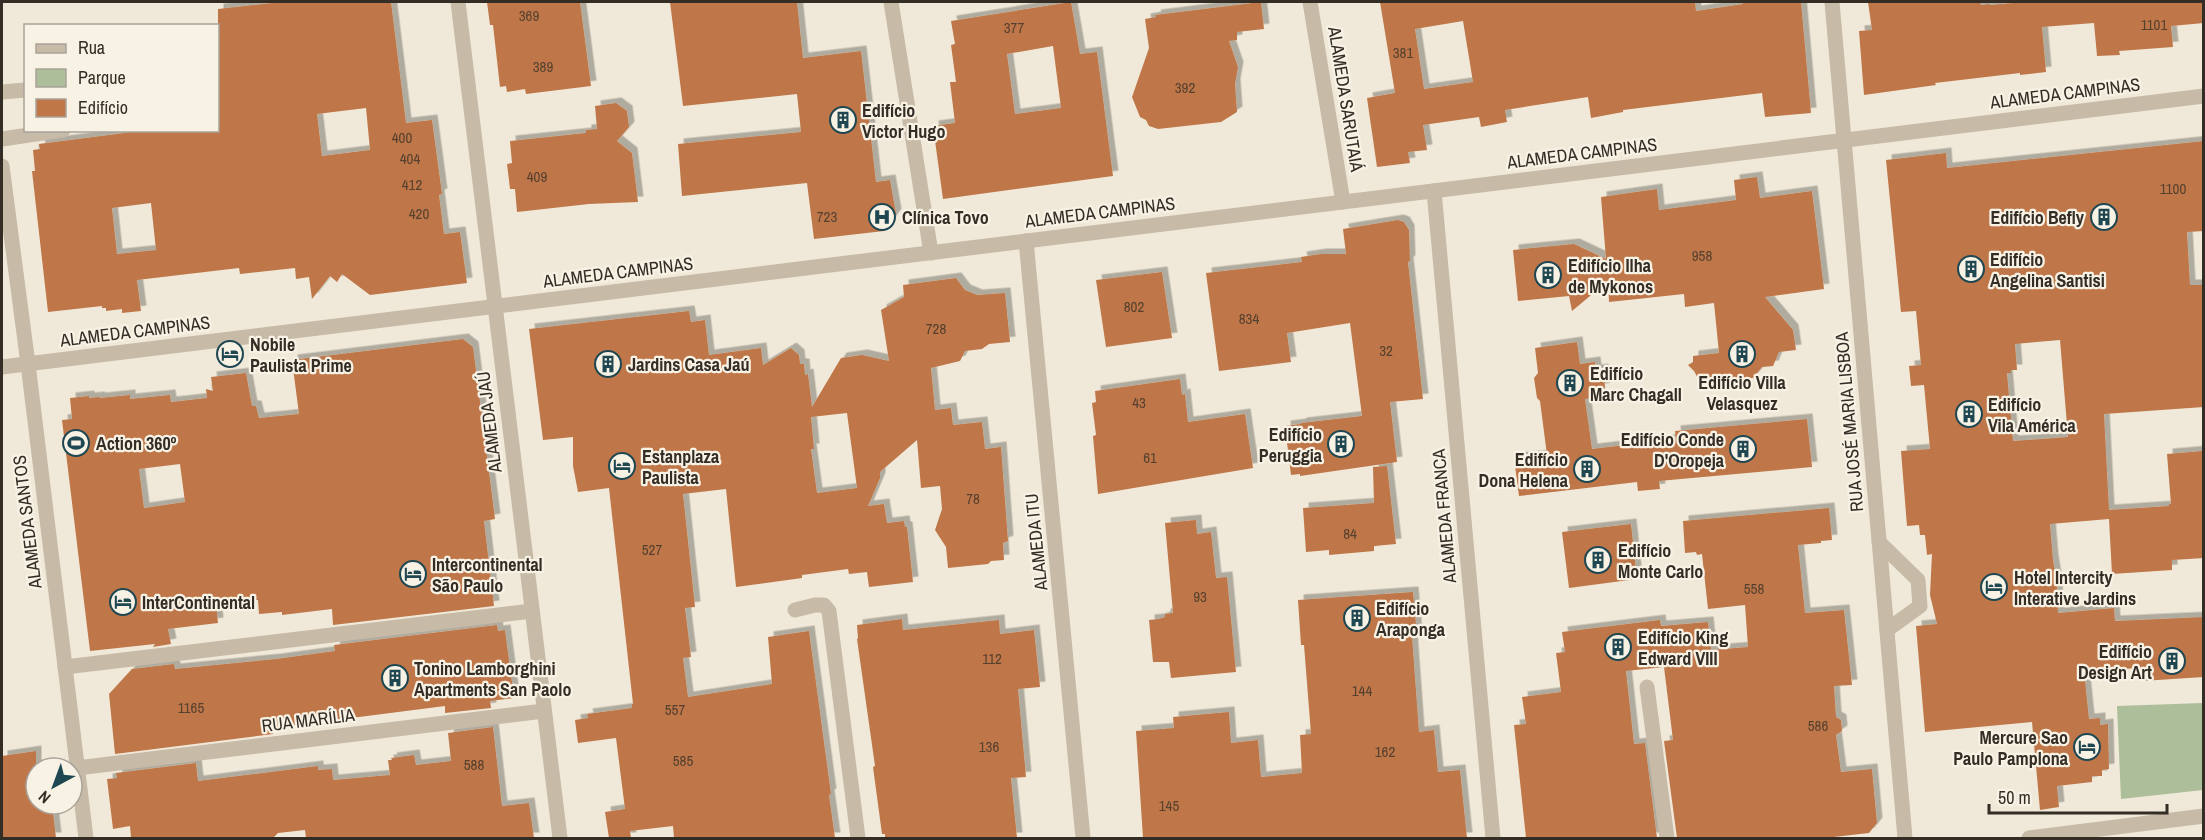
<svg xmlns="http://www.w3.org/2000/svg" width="2205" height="840" viewBox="0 0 2205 840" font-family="'Archivo Narrow',sans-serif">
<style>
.green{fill:#acbe9a}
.building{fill:#bf7748;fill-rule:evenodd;filter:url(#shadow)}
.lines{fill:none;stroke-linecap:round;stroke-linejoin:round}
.minor{stroke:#c7baa6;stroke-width:15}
.labels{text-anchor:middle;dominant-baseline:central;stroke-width:4.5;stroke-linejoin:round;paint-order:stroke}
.number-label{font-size:15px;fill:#56402e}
.street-label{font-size:18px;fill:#332d26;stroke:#f8f2e5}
.poi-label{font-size:18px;font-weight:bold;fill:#332d26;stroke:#f8f2e5;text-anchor:start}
</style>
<defs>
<filter id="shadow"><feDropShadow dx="5.5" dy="-5.5" stdDeviation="0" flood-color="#0004"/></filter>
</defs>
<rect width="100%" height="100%" fill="#f0e9d9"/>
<path class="green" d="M2203,703V790L2121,799L2117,706Z"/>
<g class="building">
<path d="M282,2H391L406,123L432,120L442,194L439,195L444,234L460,232L467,283L370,295L342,274L337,282L330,276L312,299L309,277L296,279L295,268L240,274L239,268L137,280L141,311L122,313V309L106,311V308H102V306L48,312L32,171H35L33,150L40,149L39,144L148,130H218V9ZM366,108L370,150L322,156L317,114ZM151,203L156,250L117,254L112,208Z"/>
<path d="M487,2H580L591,86L526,94L525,89L507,92L506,86L500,87L493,25H490Z"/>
<path d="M670,2H797L803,58L861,51L876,182L890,180L896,214L884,231L814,239L807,183L682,196L678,144L801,132L797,94L683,106Z"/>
<path d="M1071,2L1080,54L1097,52L1113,176L943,199L933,126L955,123L950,82H956L951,45L955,44L951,21ZM1053,46L1061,108L1015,114L1007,54Z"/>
<path d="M1261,2L1264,29L1237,32V40L1229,41L1238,67L1235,84L1237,112L1221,122L1158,129L1149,126L1146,120L1140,117L1132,97L1149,48L1145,19L1156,17L1155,15Z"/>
<path d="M1380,2H1695L1696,11L1743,4L1742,2H1801L1811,113L1765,117L1762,93L1623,110V112L1591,118L1588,97L1505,110L1507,122L1481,127L1479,117L1423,125L1427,150L1408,152L1410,163L1377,167L1367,98L1395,93ZM1463,21L1473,82L1424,89L1415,29Z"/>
<path d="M1868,2H1980L1981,5L1989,4L1990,5L2025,2H2204V23L2171,26L2173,47L2119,51L2120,55L2097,56L2094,23L2042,27L2046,72L2020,75V73L1935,83L1936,85L1864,95L1859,31L1872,30Z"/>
<path d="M616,103L627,111L629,127L617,141L632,153L638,202L589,204L517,212L515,189H510L507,164L512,163L510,141L586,133V130L597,129L595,106Z"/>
<path d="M2204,141V231L2187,232L2190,285H2204V407L2104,414L2109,510L2169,506V504H2171L2167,454L2203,451L2204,558L2172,560V570L2112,574L2109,519L2050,524L2053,560L2057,584L2058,613L2114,608L2115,621L2204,617V677L2142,681L2141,668L2084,671L2089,719L2100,718V725L2108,724L2109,769L2102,770V776H2092V782L2057,786L2059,807L2040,810L2032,722L1925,732L1916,626L1937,624L1930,595L1932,554L1927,555L1925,535H1920L1919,525L1907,526L1901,451L1930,449L1924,385L1911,386L1909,366L1921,365L1916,311L1901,312L1886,160L1946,153L1947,168ZM2060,340L2068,437L2013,441L2007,373H2011V370H2017L2015,344Z"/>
<path d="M1757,177L1760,198L1812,191L1824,289L1765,297L1793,330L1796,350L1779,352L1773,366L1762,367L1753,378L1700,382L1694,371L1688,365L1693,362V356L1719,353L1714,303L1685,307L1684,294L1609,302L1608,281L1572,311L1569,296L1518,301L1513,250L1574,244L1606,259L1601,197L1657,189L1659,210L1736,200L1734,180Z"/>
<path d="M1398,220L1404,222L1409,230L1410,261L1408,262L1423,399L1390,402L1397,462L1300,476V474L1291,475L1285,426L1301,424V423L1362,416L1350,323L1287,333L1291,362L1219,371L1206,273L1302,262L1301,257L1321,254H1346L1343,229Z"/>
<path d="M1162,272L1172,338L1106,347L1096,280Z"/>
<path d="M956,278L965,290L977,295L1005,293L1010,342L989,344L982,349L965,351L960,361L931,368L935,410L951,408L953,425L982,422L985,449L1001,447L1008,541L1003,543L1004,560L991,561L988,564L948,568L946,547L935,530L942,509L940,486L921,488L917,440L880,472V478L868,506L884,504L887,523L904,521L905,527H907L913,582L869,587L867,572L849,574L848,569L802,575V578L736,587L726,489L683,494L695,607L685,608L691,657L683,658L688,697L772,684L768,637L809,631L831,794L829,795L835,838H674L673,826L630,831L631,838H609L605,812L625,809L616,738L578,743L575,720L588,718L587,714L632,708V704H633L609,488L578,492L573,466V437L543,440L529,329L689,311L691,322L705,320L709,355L761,348L763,365L791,348L799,355L800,364H804L805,375L808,374L812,407L841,358L862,355L889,361L881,310L904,297L903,285ZM847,413L857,488L817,493L811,449H814L811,417Z"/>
<path d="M463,339L473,347L495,519L484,521L494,606L333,625L332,609L282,615V612L259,614L258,600L216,605L218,623L168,629L171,644L153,647L155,644L90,651L62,420L72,419L70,398L89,396V398L99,397L100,398L130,395V399L170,395L171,402L207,398L206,389L213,391L211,377L246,373L252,406H256L259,418L299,414L292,360ZM180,464L185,502L144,508L139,469Z"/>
<path d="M1577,342L1580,364L1595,362L1596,370L1603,369L1605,388L1599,389L1600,397L1585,399L1592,449L1676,439L1675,431L1807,419L1812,467L1659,481L1660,489L1638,491L1637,482L1519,496L1514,458L1547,455L1540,401L1537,398L1534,378L1538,373L1535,348Z"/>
<path d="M1180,379L1182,395L1185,394L1188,422L1245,414L1253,468L1098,494L1093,436L1096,435L1092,403L1096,402L1095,391Z"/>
<path d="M1387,466L1396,544L1374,546V551L1329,555V550L1306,552L1303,508L1374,503L1373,467Z"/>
<path d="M1829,508L1832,540L1821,541V543L1798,545L1805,613L1844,610L1852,685L1834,686L1836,717L1841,720L1842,731L1836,735L1841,772L1872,769L1877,823L1869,833L1825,838H1677L1664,741L1673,740L1664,667L1626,671L1634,744L1645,743L1657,838H1526L1514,725L1526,724L1522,697L1561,692L1556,653L1565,652L1562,632L1660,620L1661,626L1708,622L1711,650L1748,647L1745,605L1708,609L1702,554L1697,555L1696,552L1685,553L1683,521Z"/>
<path d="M1196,520L1197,534L1211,532L1216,578L1227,577L1236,672L1171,678L1169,662H1153L1149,620L1159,619L1165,617V614L1173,613L1165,523Z"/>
<path d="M1631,524L1637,579L1569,588L1562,532Z"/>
<path d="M1413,592L1417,636H1412L1419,732L1434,730L1438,772L1460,770L1467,838H1143L1136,731L1174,728L1173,717L1229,712L1231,743L1258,740L1261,777L1302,773L1300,735L1311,734L1304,645H1301L1298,600Z"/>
<path d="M902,619L903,630L999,620L1000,634L1034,630L1040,687L1018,689L1026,777L1011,778L1017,838H885V834H882L873,767L875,766L857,639L858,638L857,625Z"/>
<path d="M497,625L498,631L505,630L514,698L490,701L491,708L445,713V706L273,728V734L115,754L109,694L132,669L174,664L175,669L276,659L335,651L334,645Z"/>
<path d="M493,727L502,806L529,803L534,838H306L305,830L278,833L273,838H131L130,826L113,829L107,779L117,778L116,773L196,763L198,781L318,766V770L332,769L333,780L390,775L388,760H392L391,758L414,755L416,765L451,761L448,733Z"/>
<path d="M36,751V804H52L56,838H2V756Z"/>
</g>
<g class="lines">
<g class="minor">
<path d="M458,2L560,838"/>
<path d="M891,2L931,253"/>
<path d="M1310,2L1343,202"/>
<path d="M1832,2L1905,838"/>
<path d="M2,92L26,90"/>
<path d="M2,139L63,130"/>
<path d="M2,166L28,364L86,838"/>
<path d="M1434,191L1493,838"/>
<path d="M1026,241L1083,838"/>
<path d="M2,367L2204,96"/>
<path d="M1879,542L1918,580L1920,606L1887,630"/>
<path d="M795,610L815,605H824L829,611L858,838"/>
<path d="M65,667L532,611"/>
<path d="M1647,687L1667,838"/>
<path d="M77,768L544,711"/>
<path d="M2029,838L2204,816"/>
</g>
</g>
<defs>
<symbol id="building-ring" viewBox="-11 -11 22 22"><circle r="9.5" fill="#f8f2e5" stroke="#1f4752" stroke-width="1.5"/><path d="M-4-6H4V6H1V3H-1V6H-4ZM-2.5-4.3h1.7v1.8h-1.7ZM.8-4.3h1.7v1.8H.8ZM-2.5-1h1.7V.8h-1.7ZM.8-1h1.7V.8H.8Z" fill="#1f4752"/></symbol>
<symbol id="hospital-ring" viewBox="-11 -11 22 22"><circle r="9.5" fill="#f8f2e5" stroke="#1f4752" stroke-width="1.5"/><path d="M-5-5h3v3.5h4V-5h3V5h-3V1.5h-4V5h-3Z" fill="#1f4752"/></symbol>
<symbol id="hotel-ring" viewBox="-11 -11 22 22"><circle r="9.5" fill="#f8f2e5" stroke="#1f4752" stroke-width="1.5"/><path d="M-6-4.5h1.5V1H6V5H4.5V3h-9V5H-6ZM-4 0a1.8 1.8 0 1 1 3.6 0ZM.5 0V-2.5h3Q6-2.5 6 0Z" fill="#1f4752"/></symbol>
<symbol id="stadium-ring" viewBox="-11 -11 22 22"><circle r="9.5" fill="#f8f2e5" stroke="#1f4752" stroke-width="1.5"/><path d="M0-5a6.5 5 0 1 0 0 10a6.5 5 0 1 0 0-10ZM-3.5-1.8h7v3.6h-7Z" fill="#1f4752"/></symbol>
</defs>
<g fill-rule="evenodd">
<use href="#building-ring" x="828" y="105" width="30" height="30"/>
<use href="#hospital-ring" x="867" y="202" width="30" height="30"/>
<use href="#building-ring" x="2089" y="202" width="30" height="30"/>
<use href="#building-ring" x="1956" y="254" width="30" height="30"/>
<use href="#building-ring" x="1533" y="260" width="30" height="30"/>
<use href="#hotel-ring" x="215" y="339" width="30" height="30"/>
<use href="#building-ring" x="1727" y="339" width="30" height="30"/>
<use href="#building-ring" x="593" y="349" width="30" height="30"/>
<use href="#building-ring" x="1555" y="368" width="30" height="30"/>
<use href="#building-ring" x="1954" y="399" width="30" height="30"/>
<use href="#stadium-ring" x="61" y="428" width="30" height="30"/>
<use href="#building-ring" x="1326" y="429" width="30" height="30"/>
<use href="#building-ring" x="1728" y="434" width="30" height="30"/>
<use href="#hotel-ring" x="607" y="451" width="30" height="30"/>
<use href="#building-ring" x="1572" y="454" width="30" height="30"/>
<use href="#building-ring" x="1583" y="545" width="30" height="30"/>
<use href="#hotel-ring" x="398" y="559" width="30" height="30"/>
<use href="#hotel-ring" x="1979" y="572" width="30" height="30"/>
<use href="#hotel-ring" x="108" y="587" width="30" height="30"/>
<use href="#building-ring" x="1342" y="603" width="30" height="30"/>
<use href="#building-ring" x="1603" y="632" width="30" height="30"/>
<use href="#building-ring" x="2157" y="646" width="30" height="30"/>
<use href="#building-ring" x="380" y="663" width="30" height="30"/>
<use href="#hotel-ring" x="2072" y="732" width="30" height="30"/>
</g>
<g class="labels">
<g class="number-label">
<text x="529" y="15">369</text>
<text x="2154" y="24">1101</text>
<text x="1014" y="27">377</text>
<text x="1403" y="52">381</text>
<text x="543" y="66">389</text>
<text x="1185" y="87">392</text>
<text x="402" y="137">400</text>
<text x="410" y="158">404</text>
<text x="537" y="176">409</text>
<text x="412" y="184">412</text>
<text x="2173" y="188">1100</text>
<text x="419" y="213">420</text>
<text x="827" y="216">723</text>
<text x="1702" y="255">958</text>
<text x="1134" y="306">802</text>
<text x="1249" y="318">834</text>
<text x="936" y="328">728</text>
<text x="1386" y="350">32</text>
<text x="1139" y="402">43</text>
<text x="1150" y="457">61</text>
<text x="973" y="498">78</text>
<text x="1350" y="533">84</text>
<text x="652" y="549">527</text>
<text x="1754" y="588">558</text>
<text x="1200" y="596">93</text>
<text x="992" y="658">112</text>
<text x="1362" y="690">144</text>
<text x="191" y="707">1165</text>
<text x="675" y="709">557</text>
<text x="1818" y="725">586</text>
<text x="989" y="746">136</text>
<text x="1385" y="751">162</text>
<text x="683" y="760">585</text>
<text x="474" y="764">588</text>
<text x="1169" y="805">145</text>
</g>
<g class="street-label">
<text transform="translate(2065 93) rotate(-7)">ALAMEDA CAMPINAS</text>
<text transform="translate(1346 99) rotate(81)">ALAMEDA SARUTAIÁ</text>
<text transform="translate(1582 153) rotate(-7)">ALAMEDA CAMPINAS</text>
<text transform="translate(1100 212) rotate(-7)">ALAMEDA CAMPINAS</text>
<text transform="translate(618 272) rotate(-7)">ALAMEDA CAMPINAS</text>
<text transform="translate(135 331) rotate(-7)">ALAMEDA CAMPINAS</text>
<text transform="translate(489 422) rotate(-97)">ALAMEDA JAÚ</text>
<text transform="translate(1849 422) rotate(-95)">RUA JOSÉ MARIA LISBOA</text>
<text transform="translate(1444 516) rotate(-95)">ALAMEDA FRANCA</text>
<text transform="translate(27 522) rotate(-97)">ALAMEDA SANTOS</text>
<text transform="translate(1036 542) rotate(-96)">ALAMEDA ITU</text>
<text transform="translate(308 720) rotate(-7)">RUA MARÍLIA</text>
</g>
<g class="poi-label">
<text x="862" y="110">Edifício<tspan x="862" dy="21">Victor Hugo</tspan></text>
<text x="902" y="217">Clínica Tovo</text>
<text x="2084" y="217" text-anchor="end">Edifício Befly</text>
<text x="1990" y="259">Edifício<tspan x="1990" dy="21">Angelina Santisi</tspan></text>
<text x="1568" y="265">Edifício Ilha<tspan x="1568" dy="21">de Mykonos</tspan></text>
<text x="250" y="344">Nobile<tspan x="250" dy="21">Paulista Prime</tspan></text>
<text x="628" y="364">Jardins Casa Jaú</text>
<text x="1590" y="373">Edifício<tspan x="1590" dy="21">Marc Chagall</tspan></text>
<text x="1742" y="382" text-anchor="middle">Edifício Villa<tspan x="1742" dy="21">Velasquez</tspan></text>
<text x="1988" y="404">Edifício<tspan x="1988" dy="21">Vila América</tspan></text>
<text x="1322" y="434" text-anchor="end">Edifício<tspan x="1322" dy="21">Peruggia</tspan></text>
<text x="1724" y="439" text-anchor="end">Edifício Conde<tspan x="1724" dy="21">D'Oropeja</tspan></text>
<text x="96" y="443">Action 360º</text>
<text x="642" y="456">Estanplaza<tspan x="642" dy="21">Paulista</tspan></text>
<text x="1568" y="459" text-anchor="end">Edifício<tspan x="1568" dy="21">Dona Helena</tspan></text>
<text x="1618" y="550">Edifício<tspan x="1618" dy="21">Monte Carlo</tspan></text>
<text x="432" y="564">Intercontinental<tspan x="432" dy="21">São Paulo</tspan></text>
<text x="2014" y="577">Hotel Intercity<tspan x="2014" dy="21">Interative Jardins</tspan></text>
<text x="142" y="602">InterContinental</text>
<text x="1376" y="608">Edifício<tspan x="1376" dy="21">Araponga</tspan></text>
<text x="1638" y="637">Edifício King<tspan x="1638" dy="21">Edward VIII</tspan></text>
<text x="2152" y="651" text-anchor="end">Edifício<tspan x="2152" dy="21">Design Art</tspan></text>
<text x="414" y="668">Tonino Lamborghini<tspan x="414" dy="21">Apartments San Paolo</tspan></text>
<text x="2068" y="737" text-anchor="end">Mercure Sao<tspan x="2068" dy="21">Paulo Pamplona</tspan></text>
</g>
</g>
<rect width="2205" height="840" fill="none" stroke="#332d26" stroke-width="6"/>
<rect x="24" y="24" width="195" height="108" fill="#f8f2e5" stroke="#a9a399" stroke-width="1.5"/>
<rect x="36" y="44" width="30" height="9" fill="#c7baa6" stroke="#a9a399" stroke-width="1.5"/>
<text x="78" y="54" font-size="18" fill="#332d26">Rua</text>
<rect x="36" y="69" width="30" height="18" fill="#acbe9a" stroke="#a9a399" stroke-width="1.5"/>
<text x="78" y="84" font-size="18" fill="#332d26">Parque</text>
<rect x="36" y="99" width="30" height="18" fill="#bf7748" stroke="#a9a399" stroke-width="1.5"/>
<text x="78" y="114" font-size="18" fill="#332d26">Edifício</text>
<g transform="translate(54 786) rotate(221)"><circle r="28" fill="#f8f2e5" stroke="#a9a399" stroke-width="1.5"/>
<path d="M0-4.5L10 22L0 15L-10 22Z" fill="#1f4752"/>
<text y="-9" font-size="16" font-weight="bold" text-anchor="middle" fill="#332d26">N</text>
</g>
<path d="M1989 804v9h178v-9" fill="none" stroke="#332d26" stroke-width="3"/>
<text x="1998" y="804" font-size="18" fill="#332d26" stroke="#f8f2e5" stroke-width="4.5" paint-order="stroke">50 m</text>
</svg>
